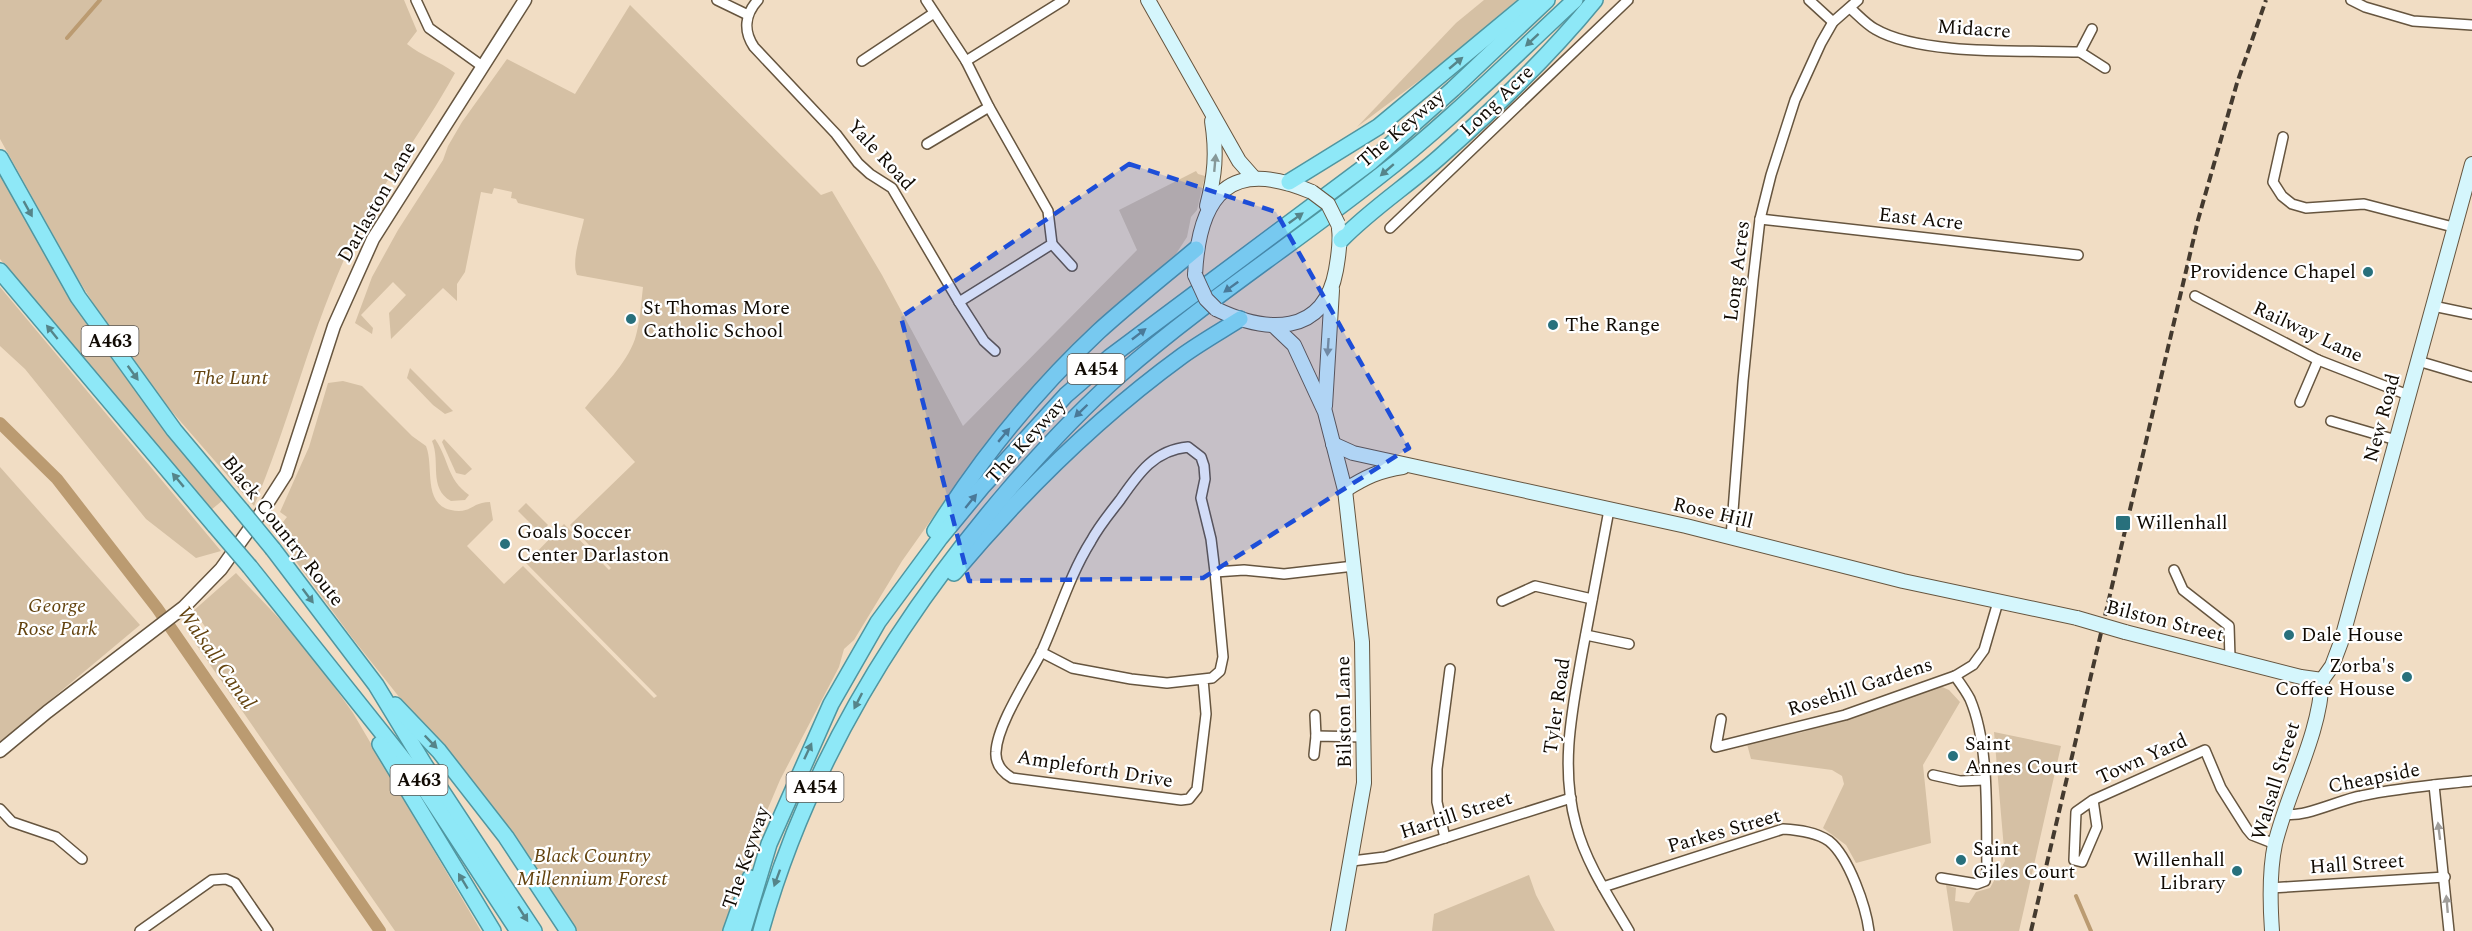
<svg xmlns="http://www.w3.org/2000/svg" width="2472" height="931" viewBox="0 0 2472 931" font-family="Spectral,serif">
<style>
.green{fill:#d5c0a4}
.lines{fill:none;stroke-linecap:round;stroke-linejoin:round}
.stream{stroke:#bb9b71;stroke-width:4}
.canal{stroke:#bb9b71;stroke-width:12}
.minor-casing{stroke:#66553f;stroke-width:12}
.tertiary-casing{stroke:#66553f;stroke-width:15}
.secondary-casing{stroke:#66553f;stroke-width:16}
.trunk-casing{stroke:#5096a0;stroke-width:18}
.minor{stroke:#fff;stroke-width:9}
.tertiary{stroke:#fff;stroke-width:12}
.secondary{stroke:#d5f6fc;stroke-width:14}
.trunk{stroke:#8ee8f7;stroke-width:15}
.rail{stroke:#443a2f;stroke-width:4;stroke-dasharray:9 4.5;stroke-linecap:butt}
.secondary-bridge-casing{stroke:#66553f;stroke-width:16;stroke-linecap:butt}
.trunk-bridge-casing{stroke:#5096a0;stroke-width:18;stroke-linecap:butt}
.secondary-bridge{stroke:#d5f6fc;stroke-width:14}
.trunk-bridge{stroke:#8ee8f7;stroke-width:15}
.oneway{fill:#558489}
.oneway2{fill:#869898}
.oneway3{fill:#9f9d9a}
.marked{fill:#1d4ed8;fill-opacity:0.2;stroke:#1d4ed8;stroke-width:4.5;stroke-dasharray:12 8;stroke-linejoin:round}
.poi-dot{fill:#28707c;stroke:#fff;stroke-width:2}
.labels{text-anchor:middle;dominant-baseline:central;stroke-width:4.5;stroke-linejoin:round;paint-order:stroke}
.shield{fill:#fff;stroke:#58544f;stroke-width:1.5}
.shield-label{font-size:18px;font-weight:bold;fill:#100a03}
.street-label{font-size:20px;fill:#100a03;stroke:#fff}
.poi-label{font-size:20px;fill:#100a03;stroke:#fff;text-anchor:start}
.park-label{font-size:20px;font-style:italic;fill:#63430f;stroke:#fff}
.water-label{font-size:21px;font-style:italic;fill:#644410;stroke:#fff}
</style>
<rect width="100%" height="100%" fill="#f1ddc4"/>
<g class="green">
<path d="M0,0H404L417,31L407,44C422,56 439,61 455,73C420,137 372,195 343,262C308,341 288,426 254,506L161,399L103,319L75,274L0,139Z"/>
<path d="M1484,0H1517L1444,62L1357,127L1456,23Z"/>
<path d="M630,5L821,195L832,191L882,275L963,426L1137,250L1119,210L1196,171L1198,174L1205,176L1197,210L1191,217L1187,237L1174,257L1175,260L1043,380L960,479L902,561L854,640L844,649L839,667L780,780L749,853L725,931H577L532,864L353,639L269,525L273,521L283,522L287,517L280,512L309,447L328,383L343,381L362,386L412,436L426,446C435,468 420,510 459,511C472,511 474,502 490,502L493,520L467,546L504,584L523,566L654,698L657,696L526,563L564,524L609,570L611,568L570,525L635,462L585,408C602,387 626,365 635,339C640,323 641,304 643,287L577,275C571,261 581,234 584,219L518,203L516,199L511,198L512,192L494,188L492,194L481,192L465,272L457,284V301L443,288L391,339L389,313L406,295L393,282L361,315L373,328L372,334L355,323L372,277L398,230L443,160L448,146L462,122L507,59L575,94Z"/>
<path d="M0,168L78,306L109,355L139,396L223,500L211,510L79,357L0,259Z"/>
<path d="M0,287L221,551L196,558L146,519L25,369L0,346Z"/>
<path d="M410,368L453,411L445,414L433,405L407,378Z"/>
<path d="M435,439C450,461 446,478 469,495L465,500L451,501C428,488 441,462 432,441Z"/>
<path d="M444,439L472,469L465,475L456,473L442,442Z"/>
<path d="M0,467L140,625L0,742Z"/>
<path d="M526,503L548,525L540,533L518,511Z"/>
<path d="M236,573L306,647L353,713L481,931H395L195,643L197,637L208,631L197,615L185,624L183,620Z"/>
<path d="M1940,686L1949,690L1960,702L1923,765L1931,843L1856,863L1846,845L1823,828L1844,784L1842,776L1832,770L1751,759L1747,744L1803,732Z"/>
<path d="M1994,732L2061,746L2019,931H1953L1946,885L1956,888L1955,901L1969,903L1976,892L1990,888L2005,861Z"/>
<path d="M1529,875L1536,895L1555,931H1432L1434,914Z"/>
</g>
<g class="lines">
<g class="stream">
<path d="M67,38L100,0"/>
<path d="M2076,896L2091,931"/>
</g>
<path class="canal" d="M0,423L57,479L157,608L380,931"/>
<defs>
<g id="minor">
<path d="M416,0L429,28L482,66"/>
<path d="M717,0L748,15"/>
<path d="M758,0C745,14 743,31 754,47L836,134L858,163L870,174L892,188L959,302L1052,244L1048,211L989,107L966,61L926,0"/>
<path d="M1809,0L1833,22"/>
<path d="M2351,0L2365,7L2413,21L2472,25"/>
<path d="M1850,8C1858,15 1866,24 1875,29C1921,56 2025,50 2080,52L2092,29"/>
<path d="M2080,52L2105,68"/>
<path d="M862,61L934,13"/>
<path d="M966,61L1064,0"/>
<path d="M2283,137L2273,182L2282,196L2292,204L2306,208L2364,204L2453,227"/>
<path d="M927,144L989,107"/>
<path d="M1760,219L2078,255"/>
<path d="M1390,228L1628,0"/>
<path d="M1052,244L1072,266"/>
<path d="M2195,296L2318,360L2408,395"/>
<path d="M959,302L984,341L995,351"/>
<path d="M2433,306L2472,314"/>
<path d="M2418,361L2472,377"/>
<path d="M2300,402L2318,360"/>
<path d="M2331,421L2396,440"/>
<path d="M1609,510C1600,558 1591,606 1582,654C1572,711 1560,767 1576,825C1586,863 1609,897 1629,931"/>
<path d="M1731,537L1743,381L1753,280L1760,219L1771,175L1795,100L1821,43L1833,22L1858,0"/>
<path d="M2174,570L2183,590L2229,626L2230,658"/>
<path d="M1215,572L1244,570L1284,574L1354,566"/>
<path d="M1502,601L1535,586L1592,599"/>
<path d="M1586,635L1629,644"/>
<path d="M1041,652L1072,668L1131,679L1167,683L1212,678L1220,671L1223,657L1215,572L1211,539L1201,498L1205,479L1204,466L1201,457L1188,447C1154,450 1138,474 1120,500C1110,513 1099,526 1091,541C1069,576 1058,616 1041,653C1028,678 997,725 996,752C995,764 1002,772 1012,778L1181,800L1189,799L1197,789L1206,714L1203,679"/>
<path d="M1315,715L1316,736"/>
<path d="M1721,719L1716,747L1845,715L1955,676L1973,665L1984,650L1998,602"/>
<path d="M1314,755L1316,736L1365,737"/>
<path d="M1933,775L1960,781L1984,780"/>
<path d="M2434,785L2449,931"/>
<path d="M2093,800L2076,812L2074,860L2082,862L2097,827L2093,800L2205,750L2221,788L2247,829L2252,835L2275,844"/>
<path d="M0,809L12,822L56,837L82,859"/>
<path d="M2285,814C2304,818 2339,800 2361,796C2397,788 2435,785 2472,781"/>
<path d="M1445,838L1437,802V769L1450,669"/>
<path d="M1352,861L1385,857L1571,798"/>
<path d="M1941,878L1977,884L1985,881L1987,869C1986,818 1990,746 1970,699C1966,691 1960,683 1955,676"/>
<path d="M1603,887L1783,829C1799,830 1816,832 1829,841C1849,857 1866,907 1869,931"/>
<path d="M2270,888L2445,877"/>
<path d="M140,931L212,880L226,879L235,883L268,931"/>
</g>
<path id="tertiary" d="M0,751L47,712L184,607L221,569L263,510L286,474L334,326L373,239L525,0"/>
<g id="secondary">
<path d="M1148,0L1239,161L1254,178"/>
<path d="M1207,206C1215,175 1217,153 1212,121"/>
<path d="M1195,275C1199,194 1230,157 1312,192"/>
<path d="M1216,309C1266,333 1324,337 1336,270C1338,257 1341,243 1339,229"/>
<path d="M1273,325L1294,345L1325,412L1345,490L1362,642L1364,783L1338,931"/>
<path d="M1325,406L1332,290"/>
<path d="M1333,444L1353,453L1686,526L1903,581L2077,618"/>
<path d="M1345,490C1364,478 1380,470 1403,467"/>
<path d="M2125,632L2301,677L2322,680"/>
<path d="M2322,680L2332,666L2341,642L2472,164"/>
<path d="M2272,931C2270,902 2269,872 2275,844C2288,790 2320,735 2322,680"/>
</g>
<g id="trunk">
<path d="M0,158L78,297L174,430L241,510"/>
<path d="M1289,182L1378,127L1531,0"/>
<path d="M1341,240C1372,208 1410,184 1443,154C1496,107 1550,55 1595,0"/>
<path d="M0,271L215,526"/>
<path d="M935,531C981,458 1035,391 1098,332C1130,303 1164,276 1196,249"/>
<path d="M273,549L376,685L424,764L534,931"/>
<path d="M250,567L415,774L518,931"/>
<path d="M954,573C1022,492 1097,418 1182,356C1200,343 1221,331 1240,319"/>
<path d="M395,705L439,751L506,837L568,931"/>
<path d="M380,744L493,931"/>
<path d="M731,931L750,878"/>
<path d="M743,931L769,844L831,704L878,622L940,538L982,487L1066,395L1110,357L1371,162L1453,89L1547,0"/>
<path d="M761,931C807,766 899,617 1010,488C1045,448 1081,409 1121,374C1202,303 1292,245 1377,178C1447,124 1510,60 1575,0"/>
</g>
</defs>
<use href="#minor" class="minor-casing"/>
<use href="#tertiary" class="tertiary-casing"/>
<use href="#secondary" class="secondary-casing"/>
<use href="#trunk" class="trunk-casing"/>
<use href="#minor" class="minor"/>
<use href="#tertiary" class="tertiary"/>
<use href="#secondary" class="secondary"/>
<use href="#trunk" class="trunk"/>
<path class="rail" d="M2031,931L2198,220L2237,83L2266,0"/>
<defs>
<g id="secondary-bridge">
<path d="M1312,192L1328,204L1338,224"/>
<path d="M1195,275L1206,299L1216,309"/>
<path d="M2077,618L2125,632"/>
</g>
<g id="trunk-bridge">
<path d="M241,510L273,549"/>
<path d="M215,526L250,567"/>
</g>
</defs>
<use href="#secondary-bridge" class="secondary-bridge-casing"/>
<use href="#trunk-bridge" class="trunk-bridge-casing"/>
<use href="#secondary-bridge" class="secondary-bridge"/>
<use href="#trunk-bridge" class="trunk-bridge"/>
</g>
<defs><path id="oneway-solid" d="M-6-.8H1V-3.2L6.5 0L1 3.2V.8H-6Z" transform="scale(1.5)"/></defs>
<g class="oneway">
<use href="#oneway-solid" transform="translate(1532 40) rotate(137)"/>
<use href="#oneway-solid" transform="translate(1456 63) rotate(-40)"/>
<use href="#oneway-solid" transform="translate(1387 170) rotate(139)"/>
<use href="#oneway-solid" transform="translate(28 209) rotate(61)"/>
<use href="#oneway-solid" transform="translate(1296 218) rotate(-36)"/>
<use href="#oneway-solid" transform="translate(1231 287) rotate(144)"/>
<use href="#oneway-solid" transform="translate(52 332) rotate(-129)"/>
<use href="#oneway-solid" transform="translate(1139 334) rotate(-38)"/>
<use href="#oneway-solid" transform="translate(133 373) rotate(54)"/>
<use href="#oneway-solid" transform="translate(1081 411) rotate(136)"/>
<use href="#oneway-solid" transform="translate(1004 435) rotate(-50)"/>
<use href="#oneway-solid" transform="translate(178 480) rotate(-130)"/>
<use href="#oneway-solid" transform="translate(971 501) rotate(-51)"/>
<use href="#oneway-solid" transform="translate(308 596) rotate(53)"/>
<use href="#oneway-solid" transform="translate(858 701) rotate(117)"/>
<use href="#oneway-solid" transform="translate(431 742) rotate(46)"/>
<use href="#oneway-solid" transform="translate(808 751) rotate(-65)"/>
<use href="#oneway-solid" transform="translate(777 878) rotate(110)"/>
<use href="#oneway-solid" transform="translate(463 881) rotate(-121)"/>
<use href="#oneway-solid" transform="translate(523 914) rotate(57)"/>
</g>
<g class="oneway2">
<use href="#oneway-solid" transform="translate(1215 163) rotate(-85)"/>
<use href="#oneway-solid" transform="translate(1328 347) rotate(94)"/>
</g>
<g class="oneway3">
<use href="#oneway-solid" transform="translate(2439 831) rotate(-97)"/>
<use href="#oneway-solid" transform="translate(2447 904) rotate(-95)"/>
</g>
<path class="marked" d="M1129,164L1276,212L1409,448L1203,578L969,581L901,317Z"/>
<g class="poi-dot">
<circle cx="2368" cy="272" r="6"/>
<circle cx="631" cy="319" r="6"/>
<circle cx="1553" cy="325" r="6"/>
<rect x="2115" y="515" width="16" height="16" rx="3"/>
<circle cx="505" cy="544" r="6"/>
<circle cx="2289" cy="635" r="6"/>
<circle cx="2407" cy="677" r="6"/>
<circle cx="1953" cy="756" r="6"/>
<circle cx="1961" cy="860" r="6"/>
<circle cx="2237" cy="871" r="6"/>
</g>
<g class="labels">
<g class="shield">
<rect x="81.5" y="326" width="57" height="30" rx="4.5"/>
<rect x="1067.5" y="354" width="57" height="30" rx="4.5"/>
<rect x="390.5" y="765" width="57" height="30" rx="4.5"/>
<rect x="786.5" y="772" width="57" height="30" rx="4.5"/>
</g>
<g class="shield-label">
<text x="110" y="341">A463</text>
<text x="1096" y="369">A454</text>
<text x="419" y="780">A463</text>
<text x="815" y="787">A454</text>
</g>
<g class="street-label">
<text transform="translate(1974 29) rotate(4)">Midacre</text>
<text transform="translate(1497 101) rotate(-44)">Long Acre</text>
<text transform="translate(1401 129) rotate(-41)">The Keyway</text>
<text transform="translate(881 155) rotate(47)">Yale Road</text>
<text transform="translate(377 202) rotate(-60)">Darlaston Lane</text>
<text transform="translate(1921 219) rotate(6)">East Acre</text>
<text transform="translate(1737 271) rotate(-83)">Long Acres</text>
<text transform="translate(2308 332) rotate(25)">Railway Lane</text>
<text transform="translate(2382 418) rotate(-75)">New Road</text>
<text transform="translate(1026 441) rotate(-48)">The Keyway</text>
<text transform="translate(1713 513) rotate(13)">Rose Hill</text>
<text transform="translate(283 531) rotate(52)">Black Country Route</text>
<text transform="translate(2165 621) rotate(14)">Bilston Street</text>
<text transform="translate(1860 687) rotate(-18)">Rosehill Gardens</text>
<text transform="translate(1557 706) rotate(-82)">Tyler Road</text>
<text transform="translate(1344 712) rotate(-91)">Bilston Lane</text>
<text transform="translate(2142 759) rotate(-24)">Town Yard</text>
<text transform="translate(1095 769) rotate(9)">Ampleforth Drive</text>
<text transform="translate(2374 778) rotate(-11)">Cheapside</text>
<text transform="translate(2276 781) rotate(-73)">Walsall Street</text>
<text transform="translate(1456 815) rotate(-18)">Hartill Street</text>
<text transform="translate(1724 831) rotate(-16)">Parkes Street</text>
<text transform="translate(746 858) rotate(-71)">The Keyway</text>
<text transform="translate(2357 864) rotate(-4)">Hall Street</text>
</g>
<g class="poi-label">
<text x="2356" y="272" text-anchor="end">Providence Chapel</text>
<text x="643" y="308">St Thomas More<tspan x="643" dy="23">Catholic School</tspan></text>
<text x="1565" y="325">The Range</text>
<text x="2136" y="523">Willenhall</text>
<text x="517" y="532">Goals Soccer<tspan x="517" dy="23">Center Darlaston</tspan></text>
<text x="2301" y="635">Dale House</text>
<text x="2395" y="666" text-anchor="end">Zorba's<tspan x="2395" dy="23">Coffee House</tspan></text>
<text x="1965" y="744">Saint<tspan x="1965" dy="23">Annes Court</tspan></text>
<text x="1973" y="849">Saint<tspan x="1973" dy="23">Giles Court</tspan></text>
<text x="2225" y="860" text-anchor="end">Willenhall<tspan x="2225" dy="23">Library</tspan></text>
</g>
<g class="park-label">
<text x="230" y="378">The Lunt</text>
<text x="57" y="606">George<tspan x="57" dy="23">Rose Park</tspan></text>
<text x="592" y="856">Black Country<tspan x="592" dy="23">Millennium Forest</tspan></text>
</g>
<g class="water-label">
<text transform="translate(216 658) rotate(55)">Walsall Canal</text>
</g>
</g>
</svg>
